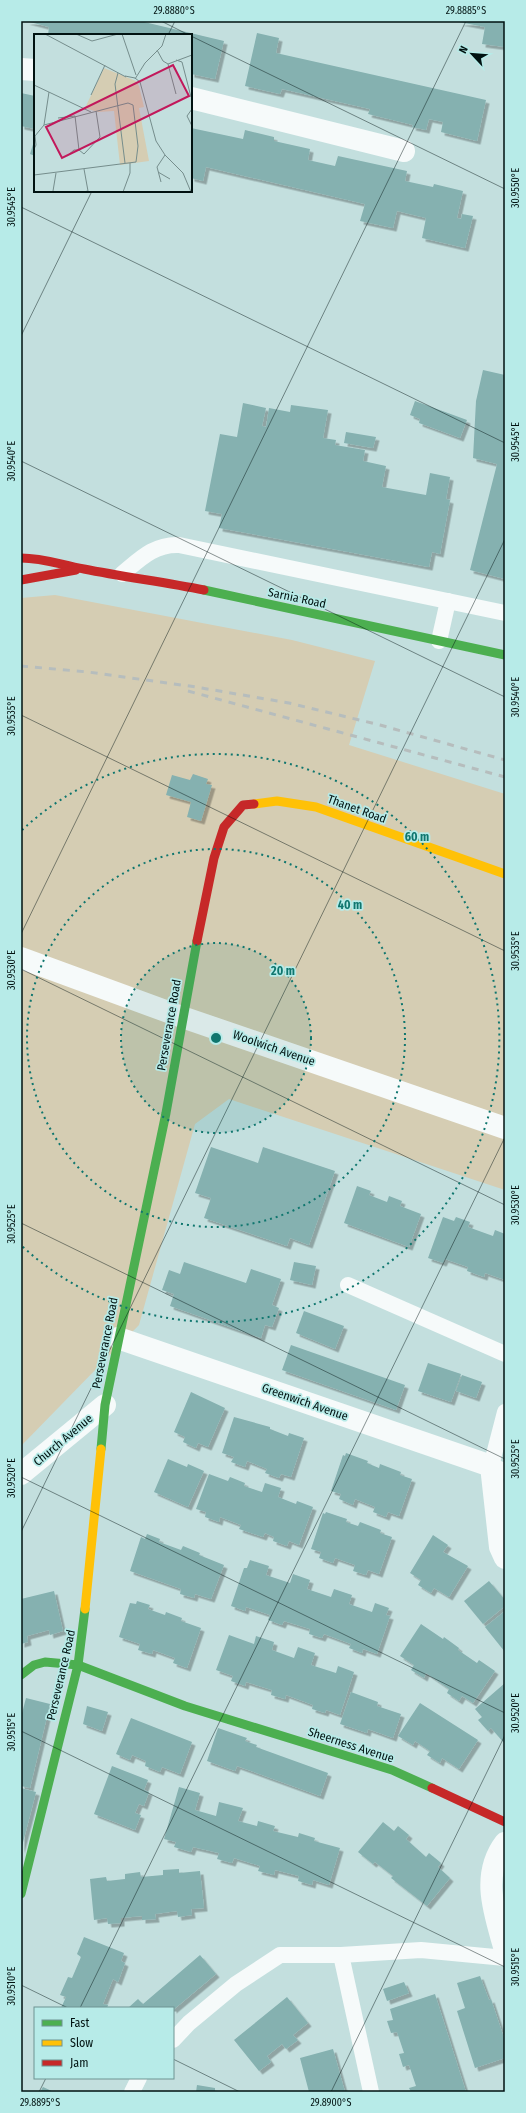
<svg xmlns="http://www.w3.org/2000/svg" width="526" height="2113" viewBox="0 0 526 2113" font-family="'Fira Sans Condensed',sans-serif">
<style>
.green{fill:#d5cdb3}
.building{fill:#85b1b0;filter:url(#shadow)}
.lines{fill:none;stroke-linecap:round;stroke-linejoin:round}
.lane{stroke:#f6fafa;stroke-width:16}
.street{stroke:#f6fafa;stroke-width:22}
.fast{stroke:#4caf50;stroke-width:9}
.slow{stroke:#ffc107;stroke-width:9}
.jam{stroke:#c62828;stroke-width:9}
.rail{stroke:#b6bdbd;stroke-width:3;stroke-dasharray:7 7;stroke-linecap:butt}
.ticks{fill:none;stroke:#011211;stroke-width:1;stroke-opacity:0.45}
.ring{fill:none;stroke:#0f766e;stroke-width:2;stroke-dasharray:2 4}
.labels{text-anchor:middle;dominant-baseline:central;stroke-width:3.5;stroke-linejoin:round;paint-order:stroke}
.street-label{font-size:12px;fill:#011211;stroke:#b7ebe8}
.inset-road{fill:none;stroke:#758d8c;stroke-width:1}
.view{fill:#c2185b;fill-opacity:0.15;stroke:#c2185b;stroke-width:2}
.inset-edge{fill:none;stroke:#011211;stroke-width:2}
.centre{fill:#0f766e;stroke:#b7ebe8;stroke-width:2}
.ring-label{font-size:12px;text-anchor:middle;font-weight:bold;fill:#0f766e;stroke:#b7ebe8;stroke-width:3.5;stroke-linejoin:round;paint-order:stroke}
.neatline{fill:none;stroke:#011211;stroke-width:1.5}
.ticks-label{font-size:10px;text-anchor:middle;fill:#011211}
</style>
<defs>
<filter id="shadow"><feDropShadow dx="3.5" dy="3.5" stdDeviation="0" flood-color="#0004"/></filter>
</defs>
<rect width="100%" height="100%" fill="#c3dfde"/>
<path class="green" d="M55,595L292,640L375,661L349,745L505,794V1190L229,1099L195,1124L139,1325L21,1446V598Z"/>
<g class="building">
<path d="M26,21H140L224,41L215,79L191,74V35H48L49,27Z"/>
<path d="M505,21V47L482,44L485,27L459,22Z"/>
<path d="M257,33L279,38L276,53L486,100L477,141L441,132L443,122L429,119L426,130L412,127L413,125L368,114L370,109L282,89L280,94L245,86Z"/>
<path d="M21,93L35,96V129L21,126Z"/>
<path d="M191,128L243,139L245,130L274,137V141L310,149L308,160L335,166L338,156L407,171L405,181L433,187L434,184L463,191L457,218L461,219L462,214L473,216L465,248L422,238L426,218L397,211L393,228L360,221L365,204L206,167L203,181L191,178Z"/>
<path d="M35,138V156L30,154Z"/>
<path d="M483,370L505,375V579L470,570L497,464L473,458L476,401Z"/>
<path d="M415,401L467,420L460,438L419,423L420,419L410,415Z"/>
<path d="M243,403L266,408L262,426L266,427L269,408L290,412L291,405L328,410L323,438L336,440L335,445L365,450L363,461L386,466L382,487L426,495L430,473L450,477L446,499L450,500L440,554L432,552L429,567L219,528L222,514L205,511L220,434L237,437Z"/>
<path d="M346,432L376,437L373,448L344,443Z"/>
<path d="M193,774L208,779L206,784L212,785L201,821L187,817L191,802L166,795L172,775L190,780Z"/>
<path d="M211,1147L258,1163L263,1147L335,1171L309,1245L290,1238L287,1246L204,1218L211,1198L195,1193Z"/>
<path d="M357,1186L371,1191L369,1195L387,1202L389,1196L402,1201L400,1206L421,1214L409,1247L344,1223Z"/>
<path d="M443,1217L454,1221L456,1217L470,1222L468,1227L493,1236L495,1230L505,1234V1280L485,1273L484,1277L467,1271L468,1267L445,1259L443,1263L428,1258Z"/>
<path d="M184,1262L246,1283L251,1269L281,1279L272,1305L279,1308L272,1327L265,1325L261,1338L170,1306L174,1294L162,1290L169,1270L180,1274Z"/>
<path d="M294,1262L316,1266L312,1285L290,1280Z"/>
<path d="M304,1311L344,1326L335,1349L296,1333Z"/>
<path d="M291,1345L405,1385L396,1410L282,1370Z"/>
<path d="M428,1363L461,1374L451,1402L418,1391Z"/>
<path d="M462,1375L482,1382L476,1398L456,1391Z"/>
<path d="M191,1392L225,1408L208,1447L198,1443L196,1448L183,1442L185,1437L174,1432Z"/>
<path d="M234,1417L270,1427V1429L288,1436L289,1433L304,1438L291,1477L281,1474L279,1478L265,1473L267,1469L247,1461L245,1467L231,1462L234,1457L222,1453Z"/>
<path d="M346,1453L368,1461L367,1463L379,1468L380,1464L401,1472L400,1475L412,1479L399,1516L388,1512L386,1517L373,1512L375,1507L355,1499L353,1505L339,1499L341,1494L331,1491L343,1455L345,1456Z"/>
<path d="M168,1459L187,1467L188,1464L204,1471L188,1507L154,1492Z"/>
<path d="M209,1474L228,1481L230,1477L245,1483L244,1486L262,1492L265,1483L281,1488L278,1497L296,1504L297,1501L313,1507L299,1545L289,1541L287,1546L273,1541L274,1537L265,1533L263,1537L239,1529L241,1525L220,1517L219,1522L205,1517L206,1512L196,1509Z"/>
<path d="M326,1512L347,1519L346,1522L358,1526L360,1522L381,1530L380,1533L392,1537L379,1574L368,1570L366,1575L353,1571L355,1565L335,1558L333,1563L319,1558L321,1552L311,1549L323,1513L325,1514Z"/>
<path d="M147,1534L160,1539L159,1542L181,1550L183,1546L200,1553L199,1555L224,1565L211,1599L195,1594L194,1598L180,1594L181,1589L130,1571L141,1537L145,1539Z"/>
<path d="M433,1535L448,1545L443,1552L468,1566L449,1597L434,1588L431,1593L418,1585L421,1580L410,1573Z"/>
<path d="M250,1560L269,1566L266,1575L290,1583L293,1574L310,1580L307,1589L331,1597L334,1589L352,1595L349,1604L372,1612L375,1603L389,1608L386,1615L390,1616L377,1654L363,1649L362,1653L349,1648L351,1644L324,1634L322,1638L309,1634L310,1629L284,1621L282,1625L268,1620L270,1615L246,1607L245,1611L231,1606L244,1568H247Z"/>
<path d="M489,1581L505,1600V1606L483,1624L464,1601Z"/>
<path d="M54,1591L63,1631L50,1635L49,1630L27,1636L28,1642L21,1644V1599Z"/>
<path d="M137,1601L150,1605L148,1609L165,1615L166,1612L182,1618L181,1621L201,1628L187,1668L173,1663L175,1658L153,1650L152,1654L138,1650L140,1644L119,1637L130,1603L136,1604Z"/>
<path d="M505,1611V1652L485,1627Z"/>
<path d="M421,1624L443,1639L444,1637L459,1648L458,1650L477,1663L479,1660L495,1671L473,1703L462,1696L459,1701L447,1693L449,1689L426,1673L424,1678L411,1670L414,1665L400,1656Z"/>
<path d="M229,1635L254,1644L256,1636L274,1642L272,1650L294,1658L298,1647L315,1653L311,1665L336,1673L338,1666L354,1672L340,1715L326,1710L325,1713L312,1709L313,1705L286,1695L285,1699L271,1695L272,1690L246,1682L245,1686L231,1681L233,1676L216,1670Z"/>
<path d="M505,1683V1744L491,1728L488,1731L478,1720L482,1717L475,1709Z"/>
<path d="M351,1692L378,1702L377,1706L401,1714L393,1738L368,1729L367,1733L340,1724Z"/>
<path d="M26,1698L50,1704L30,1788L21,1786V1717Z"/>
<path d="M420,1703L478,1740L459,1769L442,1758L440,1763L427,1755L430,1751L415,1741L413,1745L398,1736Z"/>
<path d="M87,1706L108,1712L102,1731L83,1724Z"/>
<path d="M131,1718L192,1742L180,1774L162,1767L160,1772L145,1766L146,1761L132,1755L130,1760L116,1754Z"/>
<path d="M218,1728L247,1738L245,1741L257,1745L256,1747L328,1773L320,1796L237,1766L235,1771L207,1761Z"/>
<path d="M112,1766L148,1780L144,1790L149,1792L144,1806L139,1804L135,1813L141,1815L135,1830L94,1814Z"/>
<path d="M179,1787L200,1793L195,1810L216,1816L219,1802L243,1808L238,1821L257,1826L258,1821L275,1826L273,1831L298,1837L299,1833L315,1838L314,1841L340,1848L329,1885L313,1880L312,1885L298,1881L299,1876L275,1870L274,1875L258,1871L260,1866L234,1858L232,1863L217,1859L219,1853L193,1847L191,1852L174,1847L176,1842L164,1839Z"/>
<path d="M21,1788L36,1792L21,1850Z"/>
<path d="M383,1822L394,1831L398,1826L409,1835L406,1839L426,1857L429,1853L441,1863L438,1867L450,1878L427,1906L391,1878L393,1876L375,1862L373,1864L358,1852Z"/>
<path d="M179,1869V1873L200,1871L204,1908L191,1909L192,1915L178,1917L177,1911L155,1914L156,1919L142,1920V1916L121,1918V1923L108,1924L107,1918L94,1920L90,1879L106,1877L107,1881L125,1879V1874L140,1872L141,1877L163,1875V1870Z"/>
<path d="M84,1937L124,1953L121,1961L125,1963L118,1982L113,1979L103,2004L108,2005L107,2008H61L66,1997L60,1995L68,1977L72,1978L81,1957L77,1954Z"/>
<path d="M200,1955L216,1974L173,2010V2008H128L138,1999L143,2004Z"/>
<path d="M480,1976L489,2000L491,1999L505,2041V2058L475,2068L457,2011L465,2008L457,1983Z"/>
<path d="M404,1982L409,1993L387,2001L383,1989Z"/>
<path d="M435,1994L466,2092H411L409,2088L416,2086L409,2065L403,2067L399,2054L404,2053L397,2032L391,2033L387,2021L393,2020L390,2009Z"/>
<path d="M287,1997L308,2023L293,2035L298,2040L286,2049L282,2044L267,2056L271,2062L259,2071L234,2040Z"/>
<path d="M333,2049L345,2092H309L300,2058Z"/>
<path d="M197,2085L215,2088V2092H196Z"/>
<path d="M43,2087L54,2092H40Z"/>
</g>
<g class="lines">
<g class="lane">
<path d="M122,574C140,559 154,544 179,545L505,613"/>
<path d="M439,641L448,601"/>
<path d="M348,1285L505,1354"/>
<path d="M505,1412L491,1466L505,1471"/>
<path d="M341,1955L371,2092"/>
<path d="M173,2040L189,2023L236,1984L280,1955H341L421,1950L505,1958"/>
<path d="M132,2092L139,2078"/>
</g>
<g class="street">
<path d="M21,69L35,70"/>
<path d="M191,98L404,151"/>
<path d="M21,958L182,1017L505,1128"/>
<path d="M118,1338L491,1466L500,1547L505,1558"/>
<path d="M21,1474L105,1405"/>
<path d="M505,1843C480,1876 495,1914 505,1950"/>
</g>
<g class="fast">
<path d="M204,590L505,655"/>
<path d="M101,1449L105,1405L166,1113L197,941"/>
<path d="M21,1675L34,1665L45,1662L78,1665L185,1706L392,1770L432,1788"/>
<path d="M21,1894L78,1665L85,1609"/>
</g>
<g class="slow">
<path d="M254,804L277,801L316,807L505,874"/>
<path d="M85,1609L101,1449"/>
</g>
<g class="jam">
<path d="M21,558C44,558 61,565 84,569C124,577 164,582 204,590"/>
<path d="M21,580L76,570"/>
<path d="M197,941L214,858L224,827L243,805L254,804"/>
<path d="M432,1788L505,1822"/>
</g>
<g class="rail">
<path d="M21,666L88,672L196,687L289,703L380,725L505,760"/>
<path d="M188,691L505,777"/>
</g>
</g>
<path class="ticks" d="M161,21L189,35M168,35L175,21M191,36L505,189M21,207L505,443M21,336L92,191M21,461L505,697M21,715L505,951M21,934L466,21M21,969L505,1205M21,1223L505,1459M21,1477L505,1713M21,1532L505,539M21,1731L505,1967M21,1985L68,2008M80,2008L505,1137M173,2059L240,2092M39,2092L46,2078M331,2092L505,1735"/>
<circle cx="216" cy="1038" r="95" fill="#0f766e" fill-opacity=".12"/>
<g class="ring">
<circle cx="216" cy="1038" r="95"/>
<circle cx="216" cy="1038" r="189"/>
<path d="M22 830A284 284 0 1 1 22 1246"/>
</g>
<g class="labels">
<g class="street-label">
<text transform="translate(297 598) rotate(12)">Sarnia Road</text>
<text transform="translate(357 809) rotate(20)">Thanet Road</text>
<text transform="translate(169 1025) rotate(-80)">Perseverance Road</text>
<text transform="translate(274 1048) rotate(19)">Woolwich Avenue</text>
<text transform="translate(105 1343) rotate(-79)">Perseverance Road</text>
<text transform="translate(305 1402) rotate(19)">Greenwich Avenue</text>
<text transform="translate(63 1440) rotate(-40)">Church Avenue</text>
<text transform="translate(61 1675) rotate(-77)">Perseverance Road</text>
<text transform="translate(351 1745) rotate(18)">Sheerness Avenue</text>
</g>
</g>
<g transform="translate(34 34)">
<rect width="158" height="158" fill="#c3dfde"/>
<path d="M70,34L102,47L105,52L110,73L105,74L115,127L86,131L80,77L64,78L51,74Z" fill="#d5cdb3"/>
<path class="inset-road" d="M11,0L92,43M42,0L58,7L84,0M88,0L102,41M123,16L129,27L134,30L142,60M142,26L148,28L157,63M134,30L158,21M84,39L81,50L91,129M91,42L101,44L106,48L122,107L131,121L149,139L157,158M101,45L111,29L128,12L132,0M0,51L57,78M57,61L71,31M158,75L153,82L158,92M24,84L41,82L45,116L50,120L66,103L62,77M10,91L15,58M0,115L2,111L1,102L10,91L94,69L99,71L104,112L102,128L0,141M33,122L40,116H45M124,138L136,145M127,148L123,133L131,121M19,157L22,139M49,158L54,157L50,135M89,158L96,139V129"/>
<path class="view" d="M139,31L155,62L28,124L12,93Z"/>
<rect width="158" height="158" class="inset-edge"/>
</g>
<circle cx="216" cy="1038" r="6" class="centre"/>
<g class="ring-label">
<text x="417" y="841">60 m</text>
<text x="350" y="909">40 m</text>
<text x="283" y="975">20 m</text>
</g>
<rect width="526" height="2113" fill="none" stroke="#b7ebe8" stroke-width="44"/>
<rect x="34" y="2007" width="140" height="72" fill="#b7ebe8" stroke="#6e9492"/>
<rect x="42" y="2020" width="20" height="6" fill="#4caf50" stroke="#6e9492"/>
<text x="70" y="2027" font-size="12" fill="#011211">Fast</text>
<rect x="42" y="2040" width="20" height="6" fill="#ffc107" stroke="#6e9492"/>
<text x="70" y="2047" font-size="12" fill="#011211">Slow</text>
<rect x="42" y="2060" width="20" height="6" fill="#c62828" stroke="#6e9492"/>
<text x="70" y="2067" font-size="12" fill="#011211">Jam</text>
<g transform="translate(472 54) rotate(296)" stroke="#b7ebe8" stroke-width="3" paint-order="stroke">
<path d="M0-3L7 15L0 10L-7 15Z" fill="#011211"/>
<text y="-6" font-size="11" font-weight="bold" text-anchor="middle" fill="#011211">N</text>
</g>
<rect x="22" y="22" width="482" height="2069" class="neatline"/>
<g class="ticks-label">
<text x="174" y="14">29.8880°S</text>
<text x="466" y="14">29.8885°S</text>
<text transform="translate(515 188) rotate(-90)" y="4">30.9550°E</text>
<text transform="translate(11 207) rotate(-90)" y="4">30.9545°E</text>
<text transform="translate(515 442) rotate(-90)" y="4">30.9545°E</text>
<text transform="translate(11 461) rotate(-90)" y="4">30.9540°E</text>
<text transform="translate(515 697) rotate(-90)" y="4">30.9540°E</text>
<text transform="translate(11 716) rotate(-90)" y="4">30.9535°E</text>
<text transform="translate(515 951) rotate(-90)" y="4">30.9535°E</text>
<text transform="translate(11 970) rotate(-90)" y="4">30.9530°E</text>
<text transform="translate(515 1205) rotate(-90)" y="4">30.9530°E</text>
<text transform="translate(11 1224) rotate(-90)" y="4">30.9525°E</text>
<text transform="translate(515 1459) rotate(-90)" y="4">30.9525°E</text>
<text transform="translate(11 1478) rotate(-90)" y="4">30.9520°E</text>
<text transform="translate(515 1713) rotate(-90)" y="4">30.9520°E</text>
<text transform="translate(11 1732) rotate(-90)" y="4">30.9515°E</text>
<text transform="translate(515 1967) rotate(-90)" y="4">30.9515°E</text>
<text transform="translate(11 1986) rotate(-90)" y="4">30.9510°E</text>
<text x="40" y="2106">29.8895°S</text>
<text x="331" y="2106">29.8900°S</text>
</g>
</svg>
